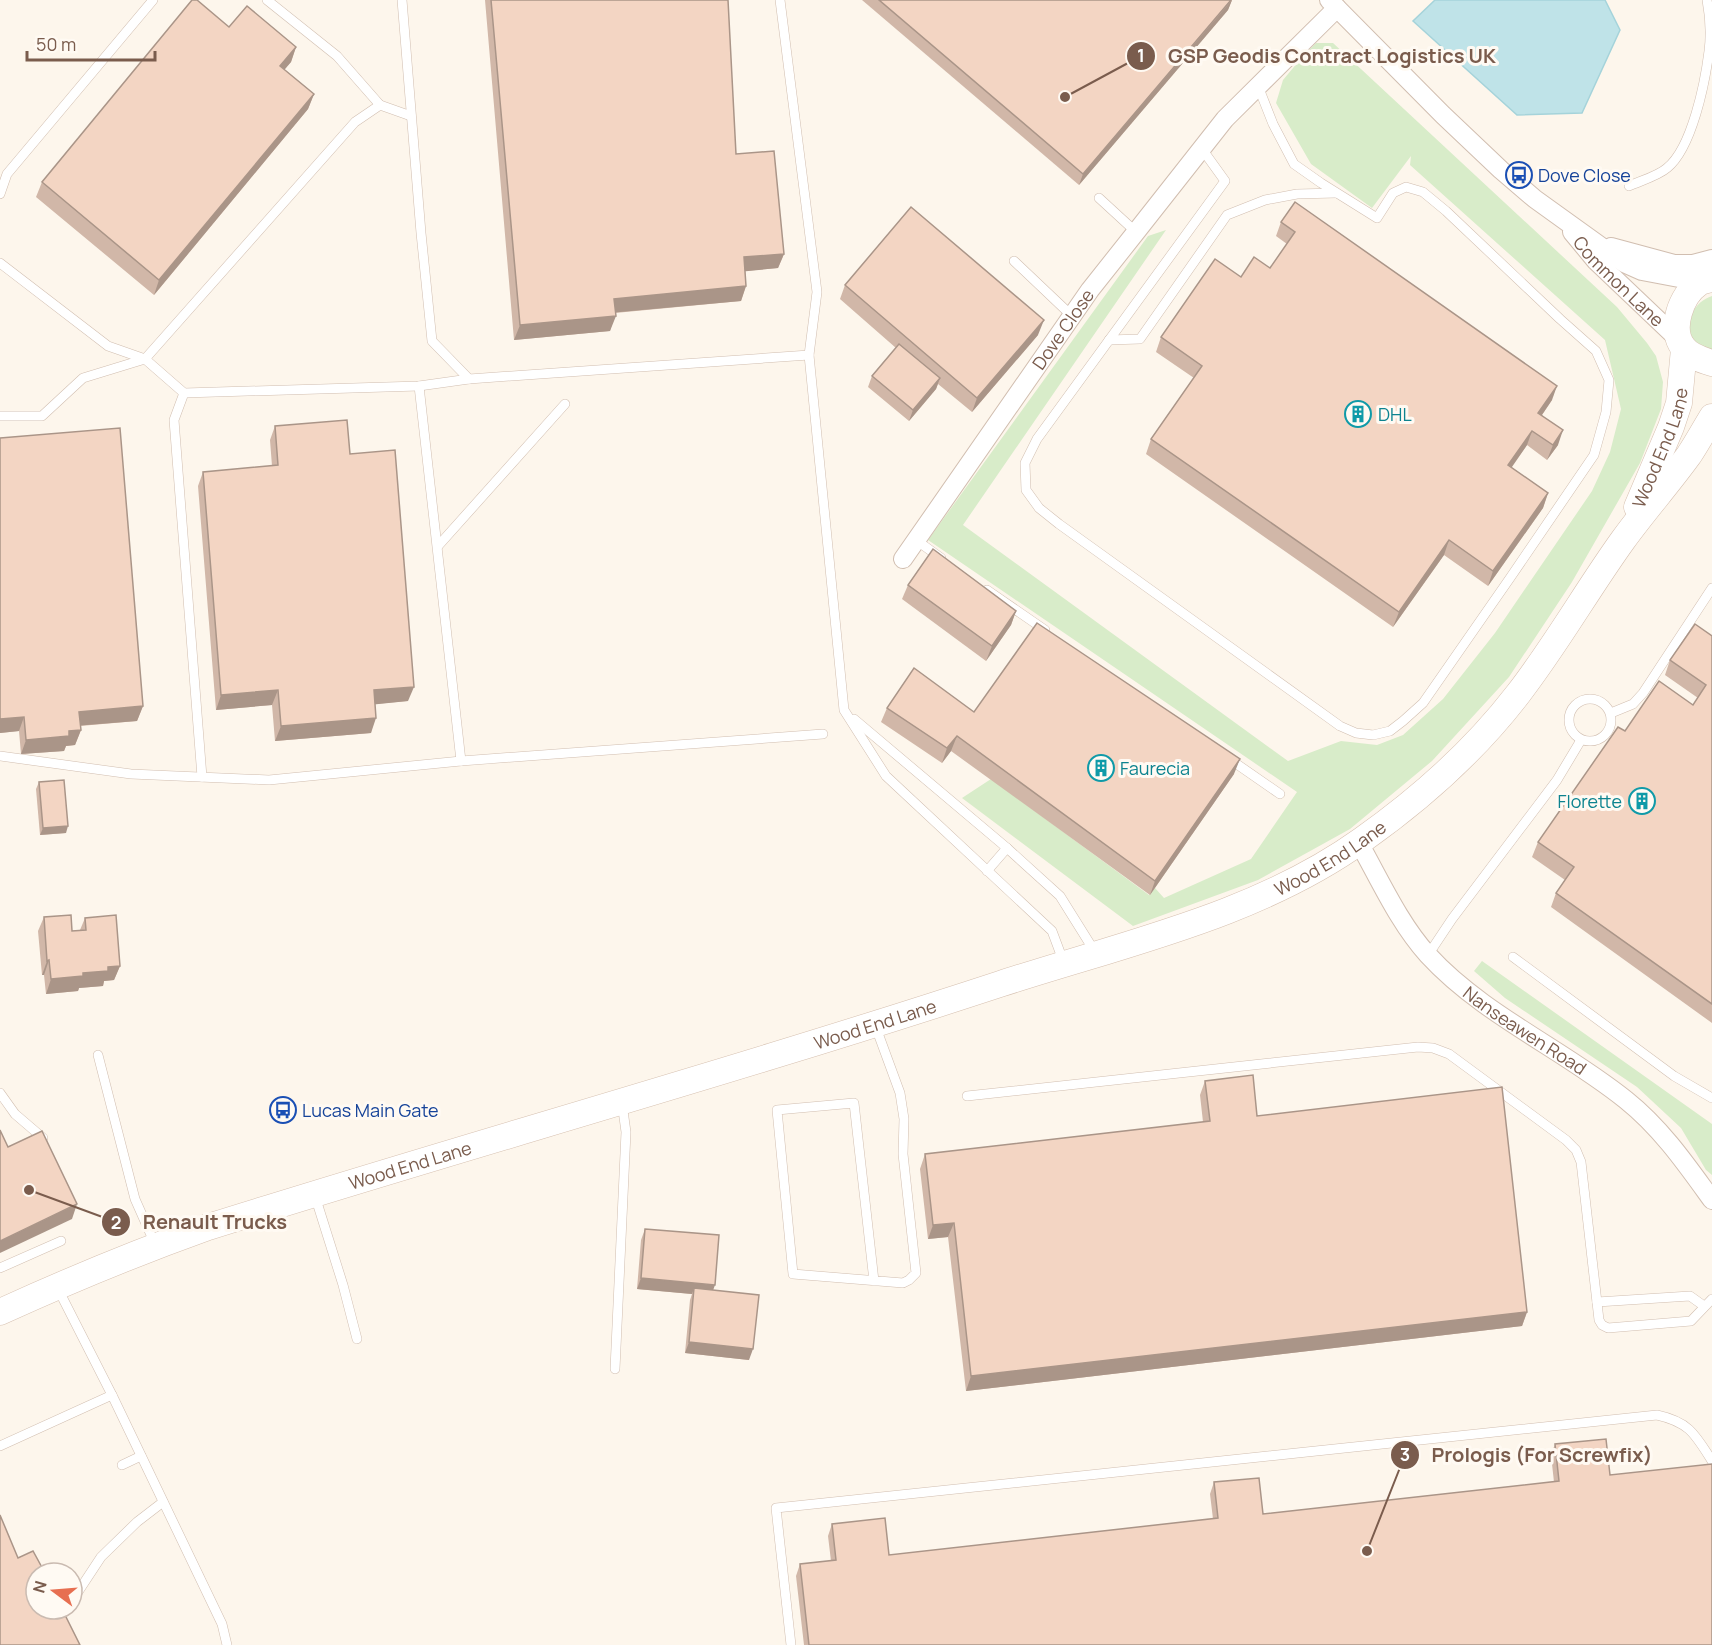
<svg xmlns="http://www.w3.org/2000/svg" width="1712" height="1645" viewBox="0 0 1712 1645" font-family="Manrope,sans-serif">
<style>
.green{fill:#d8ecc9}
.water{fill:#bfe3e8;stroke:#a5d3da;stroke-width:1.5}
.lines{fill:none;stroke-linecap:round;stroke-linejoin:round}
.lane-casing{stroke:#d1beb0;stroke-width:10}
.street-casing{stroke:#d1beb0;stroke-width:20}
.secondary-casing{stroke:#d6c0b0;stroke-width:27}
.lane{stroke:#fff;stroke-width:9}
.street{stroke:#fff;stroke-width:18}
.secondary{stroke:#fff;stroke-width:26}
.wall{fill:#d1b7a8}
.shaded-wall{fill:#aa9588}
.building{fill:#f3d5c3;stroke:#aa9588;stroke-width:1.5}
.labels{text-anchor:middle;dominant-baseline:central;stroke-width:6;stroke-linejoin:round;paint-order:stroke}
.transit-label{font-size:18px;fill:#164399;stroke:#fffaf3;text-anchor:start}
.street-label{font-size:18px;fill:#7a5c4d;stroke:#fffaf3}
.culture-label{font-size:18px;fill:#0d838f;stroke:#fffaf3;text-anchor:start}
.leader{fill:none;stroke:#7a5c4d;stroke-width:2}
.callout-dot{fill:#7a5c4d;stroke:#fffaf3;stroke-width:2}
.mark-label{font-size:18px;text-anchor:middle;font-weight:bold;fill:#fff}
.callout-label{font-size:20px;text-anchor:middle;font-weight:bold;fill:#7a5c4d;stroke:#fffaf3;stroke-width:6;stroke-linejoin:round;paint-order:stroke}
</style>
<rect width="100%" height="100%" fill="#fdf6ec"/>
<g class="green">
<path d="M1316,43H1333L1617,307L1647,343L1656,356L1663,382L1661,409L1640,463L1572,582L1509,677L1432,761L1350,829L1258,880L1133,926L962,798L991,779L1149,895L1155,888L1164,898L1251,859L1297,792L928,540L1148,236L1166,230L963,525L1288,761L1341,741L1377,745L1403,735L1443,699L1495,633L1592,491L1610,452L1621,409L1605,340L1410,165L1411,156L1372,208L1311,164L1276,103L1283,80L1303,56Z"/>
<path d="M1712,296V355C1706,350 1696,345 1693,339C1682,323 1695,301 1712,296Z"/>
<path d="M1482,961L1712,1124V1175L1706,1170L1681,1128L1637,1087L1505,998L1474,971Z"/>
</g>
<path class="water" d="M1435,0H1605L1620,30L1582,113L1517,115L1413,21Z"/>
<g class="lines">
<defs>
<g id="lane">
<path d="M267,0L337,56L380,105"/>
<path d="M402,0L421,233L432,341L469,379"/>
<path d="M780,0L817,292L809,355L844,710L886,776L1052,931L1064,963"/>
<path d="M1202,149L1225,181L1037,439L1025,463L1026,490L1039,508L1059,524L1340,726L1356,733L1373,735L1390,731L1403,721L1423,703L1510,578L1594,455L1606,412L1609,380L1596,351L1560,319L1446,211L1423,192L1406,187L1393,193L1377,218L1321,183L1294,164L1273,124L1258,86"/>
<path d="M1629,186C1640,181 1658,176 1667,168C1692,148 1705,83 1709,51C1711,35 1710,16 1707,0"/>
<path d="M0,194L7,174L153,0"/>
<path d="M1099,198L1136,232"/>
<path d="M1014,261L1072,316"/>
<path d="M0,263L108,346L145,359L355,122L380,105L411,116"/>
<path d="M1109,340L1140,339L1227,215L1265,200L1297,194L1336,193"/>
<path d="M419,386L461,761"/>
<path d="M184,393L174,420L202,777"/>
<path d="M0,416H42L83,378L145,359L184,393L419,386L469,379L809,355"/>
<path d="M916,540L941,558"/>
<path d="M438,546L565,404"/>
<path d="M987,590L1045,630"/>
<circle cx="1590" cy="720" r="21"/>
<path d="M1611,713L1633,704L1643,693L1712,588"/>
<path d="M854,719L1007,848L1060,896L1095,952"/>
<path d="M0,756L131,774L269,780L461,761L823,734"/>
<path d="M1228,758L1280,794"/>
<path d="M987,871L1007,848"/>
<path d="M1428,955L1452,919L1557,780L1581,740"/>
<path d="M1513,957L1674,1076L1712,1098"/>
<path d="M98,1055L135,1199L155,1244"/>
<path d="M0,1093L15,1114L43,1138"/>
<path d="M967,1096L1418,1047L1433,1048L1449,1054L1566,1140L1576,1150L1581,1162L1599,1320L1602,1325L1608,1328L1691,1321L1712,1299"/>
<path d="M315,1196L343,1285L357,1339"/>
<path d="M0,1268L61,1241"/>
<path d="M874,1281L854,1103L777,1110L793,1274L903,1283L909,1280L916,1273L903,1154L904,1119L900,1093L875,1025"/>
<path d="M57,1287L112,1395L222,1624L227,1645"/>
<path d="M1597,1302L1690,1296L1704,1306"/>
<path d="M615,1369L626,1132L622,1103"/>
<path d="M0,1446L112,1395"/>
<path d="M122,1465L141,1456"/>
<path d="M72,1601L101,1557L137,1522L163,1502"/>
<path d="M791,1645L776,1508L1657,1415C1689,1422 1695,1434 1712,1461"/>
</g>
<g id="street">
<path d="M1329,0L1443,115L1501,170L1535,199L1624,263L1642,271L1700,282"/>
<path id="s1" d="M1572,232L1596,261L1678,339"/>
<path d="M1611,247L1674,264H1693L1712,259"/>
<path id="s2" d="M903,559L1090,290L1136,232L1225,119L1337,8"/>
<path id="s3" d="M1359,843C1380,880 1399,923 1428,955C1483,1015 1563,1049 1626,1100C1661,1128 1686,1164 1712,1200"/>
</g>
<g id="secondary">
<path d="M1712,279C1707,280 1702,281 1699,283C1681,295 1669,329 1683,347C1689,356 1702,360 1712,363"/>
<path id="s4" d="M1637,507L1671,427L1679,403L1684,349"/>
<path id="s5" d="M0,1312C68,1281 138,1252 208,1227C472,1144 738,1070 1000,984C1122,944 1256,916 1362,840C1420,799 1475,750 1518,694C1556,645 1587,590 1623,540C1644,511 1668,484 1689,455C1697,443 1704,430 1712,417"/>
</g>
</defs>
<use href="#lane" class="lane-casing"/>
<use href="#street" class="street-casing"/>
<use href="#secondary" class="secondary-casing"/>
<use href="#lane" class="lane"/>
<use href="#street" class="street"/>
<use href="#secondary" class="secondary"/>
</g>
<g class="wall">
<path d="M485,0H728L736,154L784,254L778,268L745,271L746,286L741,301L615,313L610,331L514,340Z"/>
<path d="M862,0H1232L1228,10L1079,185Z"/>
<path d="M229,27L296,47L291,62L284,69L314,94L308,109L154,295L36,197L42,182Z"/>
<path d="M1281,222L1552,400L1542,415L1558,445L1547,460L1527,445L1511,467L1548,493L1543,508L1488,586L1444,555L1393,627L1146,454L1151,439L1194,378L1156,352L1161,337L1270,268L1287,244L1276,236Z"/>
<path d="M845,285L1038,335L972,412L938,384L936,389L909,421L868,387L872,376L896,348L840,299Z"/>
<path d="M275,426L350,454L408,701L375,704L371,733L275,741L272,705L216,710L198,486L203,472L272,466L270,440Z"/>
<path d="M0,438L143,706L137,721L80,726L81,730L75,745L66,746L64,751L21,754L19,731L0,733Z"/>
<path d="M908,585L1016,611L1011,625L986,661L902,599Z"/>
<path d="M1712,636V1023L1551,907L1556,893L1565,880L1532,857L1538,842L1625,731L1693,705L1698,698L1665,675L1670,660Z"/>
<path d="M887,708L974,712L1234,774L1150,895L951,751L942,763L881,722Z"/>
<path d="M39,782L66,833L40,835L36,789Z"/>
<path d="M44,917L72,931L80,930L85,918L120,966L114,980L104,981L103,986L79,988L78,991L46,994L44,975H42L38,931Z"/>
<path d="M1205,1081L1257,1116L1527,1312L1522,1326L966,1391L948,1237L928,1239L920,1169L925,1154L1203,1122L1200,1095Z"/>
<path d="M645,1229L713,1290L749,1360L685,1353L690,1300L692,1294L637,1289L641,1240Z"/>
<path d="M1555,1444L1610,1475L1712,1645H804L796,1576L800,1564L831,1561L828,1536L832,1524L889,1555L1213,1519L1210,1494L1214,1482L1263,1514L1554,1482L1551,1455Z"/>
</g>
<g class="shaded-wall">
<path d="M1232,0L1228,10L1079,185L1083,174Z"/>
<path d="M296,47L291,62L275,81L280,66Z"/>
<path d="M314,94L308,109L154,295L159,280Z"/>
<path d="M784,254L778,268L738,272L744,257Z"/>
<path d="M746,286L741,301L609,313L614,299Z"/>
<path d="M616,316L610,331L514,340L520,325Z"/>
<path d="M1044,320L1038,335L972,412L977,398Z"/>
<path d="M940,378L936,389L909,421L913,410Z"/>
<path d="M1557,386L1552,400L1533,428L1538,413Z"/>
<path d="M1563,430L1558,445L1547,460L1553,445Z"/>
<path d="M1532,431L1527,445L1503,480L1508,465Z"/>
<path d="M1548,493L1543,508L1488,586L1493,571Z"/>
<path d="M1449,540L1444,555L1393,627L1399,612Z"/>
<path d="M1016,611L1011,625L986,661L992,646Z"/>
<path d="M414,687L408,701L369,705L374,690Z"/>
<path d="M278,690L272,705L216,710L221,695Z"/>
<path d="M143,706L137,721L74,726L79,712Z"/>
<path d="M24,717L19,731L0,733V719Z"/>
<path d="M376,718L371,733L275,741L281,726Z"/>
<path d="M81,730L75,745L66,746L64,751L21,754L26,740L69,731Z"/>
<path d="M957,736L951,751L942,763L947,748Z"/>
<path d="M1240,759L1234,774L1150,895L1155,881Z"/>
<path d="M68,826L66,833L40,835L43,828Z"/>
<path d="M49,960L44,975H42L47,961Z"/>
<path d="M120,966L114,980L104,981L103,986L79,988L78,991L46,994L51,979L83,973L108,967Z"/>
<path d="M77,1204L72,1219L0,1253V1241Z"/>
<path d="M954,1223L948,1237L928,1239L933,1225Z"/>
<path d="M641,1278L715,1285L711,1296L694,1288L692,1294L637,1289Z"/>
<path d="M1527,1312L1522,1326L966,1391L971,1376Z"/>
<path d="M689,1342L753,1349L749,1360L685,1353Z"/>
</g>
<g class="building">
<path d="M192,0H197L229,27L247,6L296,47L280,66L314,94L159,280L42,182Z"/>
<path d="M491,0H728L736,154L774,151L784,254L744,257L746,286L614,299L616,316L520,325Z"/>
<path d="M879,0H1231L1083,174Z"/>
<path d="M1295,202L1557,386L1538,413L1563,430L1553,445L1532,431L1508,465L1548,493L1493,571L1449,540L1399,612L1151,439L1202,366L1161,337L1215,259L1241,277L1254,257L1270,268L1295,232L1281,222Z"/>
<path d="M911,207L1044,320L977,398L845,285Z"/>
<path d="M899,344L940,378L913,410L872,376Z"/>
<path d="M347,420L350,454L395,450L414,687L374,690L376,718L281,726L278,690L221,695L203,472L278,465L275,426Z"/>
<path d="M120,428L143,706L79,712L81,730L69,731V736L26,740L24,717L0,719V438Z"/>
<path d="M933,549L1016,611L992,646L908,585Z"/>
<path d="M1037,623L1240,759L1155,881L957,736L947,748L887,708L914,668L974,712Z"/>
<path d="M1695,624L1712,636V1004L1556,893L1574,867L1538,842L1618,727L1625,731L1659,681L1693,705L1706,685L1670,660Z"/>
<path d="M64,780L68,826L43,828L39,782Z"/>
<path d="M71,915L72,931L86,930L85,918L116,915L120,966L108,967V971L83,973V976L51,979L49,960L47,961L44,917Z"/>
<path d="M1253,1075L1257,1116L1502,1087L1527,1312L971,1376L954,1223L933,1225L925,1154L1210,1121L1205,1081Z"/>
<path d="M0,1130L8,1147L42,1131L77,1204L0,1241Z"/>
<path d="M645,1229L719,1235L715,1285L641,1278Z"/>
<path d="M694,1288L759,1295L753,1349L689,1342Z"/>
<path d="M1606,1439L1610,1475L1712,1464V1645H809L800,1564L836,1560L832,1524L885,1518L889,1555L1218,1518L1214,1482L1259,1478L1263,1514L1559,1481L1555,1444Z"/>
<path d="M0,1515L18,1558L33,1551L45,1573H36V1609H62L80,1645H0Z"/>
</g>
<defs>
<symbol id="bus-ring" viewBox="-11 -11 22 22"><circle r="9.5" fill="#fffaf3" stroke="#1a4fb4" stroke-width="1.5"/><path d="M-5-6H5V4H4V6H2V4H-2V6H-4V4H-5ZM-3.5-4V0h7V-4ZM-3.5 1.2v1.5H-2V1.2ZM2 1.2v1.5H3.5V1.2Z" fill="#1a4fb4"/></symbol>
<symbol id="building-ring" viewBox="-11 -11 22 22"><circle r="9.5" fill="#fffaf3" stroke="#0f9aa8" stroke-width="1.5"/><path d="M-4-6H4V6H1V3H-1V6H-4ZM-2.5-4.3h1.7v1.8h-1.7ZM.8-4.3h1.7v1.8H.8ZM-2.5-1h1.7V.8h-1.7ZM.8-1h1.7V.8H.8Z" fill="#0f9aa8"/></symbol>
</defs>
<g fill-rule="evenodd">
<use href="#bus-ring" x="1504" y="160" width="30" height="30"/>
<use href="#building-ring" x="1343" y="399" width="30" height="30"/>
<use href="#building-ring" x="1086" y="753" width="30" height="30"/>
<use href="#building-ring" x="1627" y="786" width="30" height="30"/>
<use href="#bus-ring" x="268" y="1095" width="30" height="30"/>
</g>
<g class="labels">
<g class="transit-label">
<text x="1538" y="175">Dove Close</text>
<text x="302" y="1110">Lucas Main Gate</text>
</g>
<g class="street-label">
<text stroke="none"><textPath href="#s1" startOffset="68">Common Lane</textPath></text>
<text stroke="none"><textPath href="#s2" startOffset="280">Dove Close</textPath></text>
<text stroke="none"><textPath href="#s4" startOffset="64">Wood End Lane</textPath></text>
<text stroke="none"><textPath href="#s5" startOffset="1408">Wood End Lane</textPath></text>
<text stroke="none"><textPath href="#s5" startOffset="922">Wood End Lane</textPath></text>
<text stroke="none"><textPath href="#s3" startOffset="255">Nanseawen Road</textPath></text>
<text stroke="none"><textPath href="#s5" startOffset="436">Wood End Lane</textPath></text>
</g>
<g class="culture-label">
<text x="1378" y="414">DHL</text>
<text x="1120" y="768">Faurecia</text>
<text x="1622" y="801" text-anchor="end">Florette</text>
</g>
</g>
<path class="leader" d="M1065 97L1141 56M29 1190L116 1222M1367 1551L1405 1455"/>
<g class="callout-dot">
<circle cx="1065" cy="97" r="6"/>
<circle cx="29" cy="1190" r="6"/>
<circle cx="1367" cy="1551" r="6"/>
<circle cx="1141" cy="56" r="15"/>
<circle cx="116" cy="1222" r="15"/>
<circle cx="1405" cy="1455" r="15"/>
</g>
<g class="mark-label">
<text x="1141" y="62">1</text>
<text x="116" y="1229">2</text>
<text x="1405" y="1461">3</text>
</g>
<g class="callout-label">
<text x="1332" y="63">GSP Geodis Contract Logistics UK</text>
<text x="215" y="1229">Renault Trucks</text>
<text x="1542" y="1462">Prologis (For Screwfix)</text>
</g>
<g transform="translate(54 1591) rotate(286)"><circle r="28" fill="#fffaf3" stroke="#cabbb1" stroke-width="1.5"/>
<path d="M0-4.5L10 22L0 15L-10 22Z" fill="#e76f51"/>
<text y="-9" font-size="16" font-weight="bold" text-anchor="middle" fill="#7a5c4d">N</text>
</g>
<path d="M27 51v9h128v-9" fill="none" stroke="#7a5c4d" stroke-width="3"/>
<text x="36" y="51" font-size="18" fill="#7a5c4d" stroke="#fffaf3" stroke-width="4.5" paint-order="stroke">50 m</text>
</svg>
